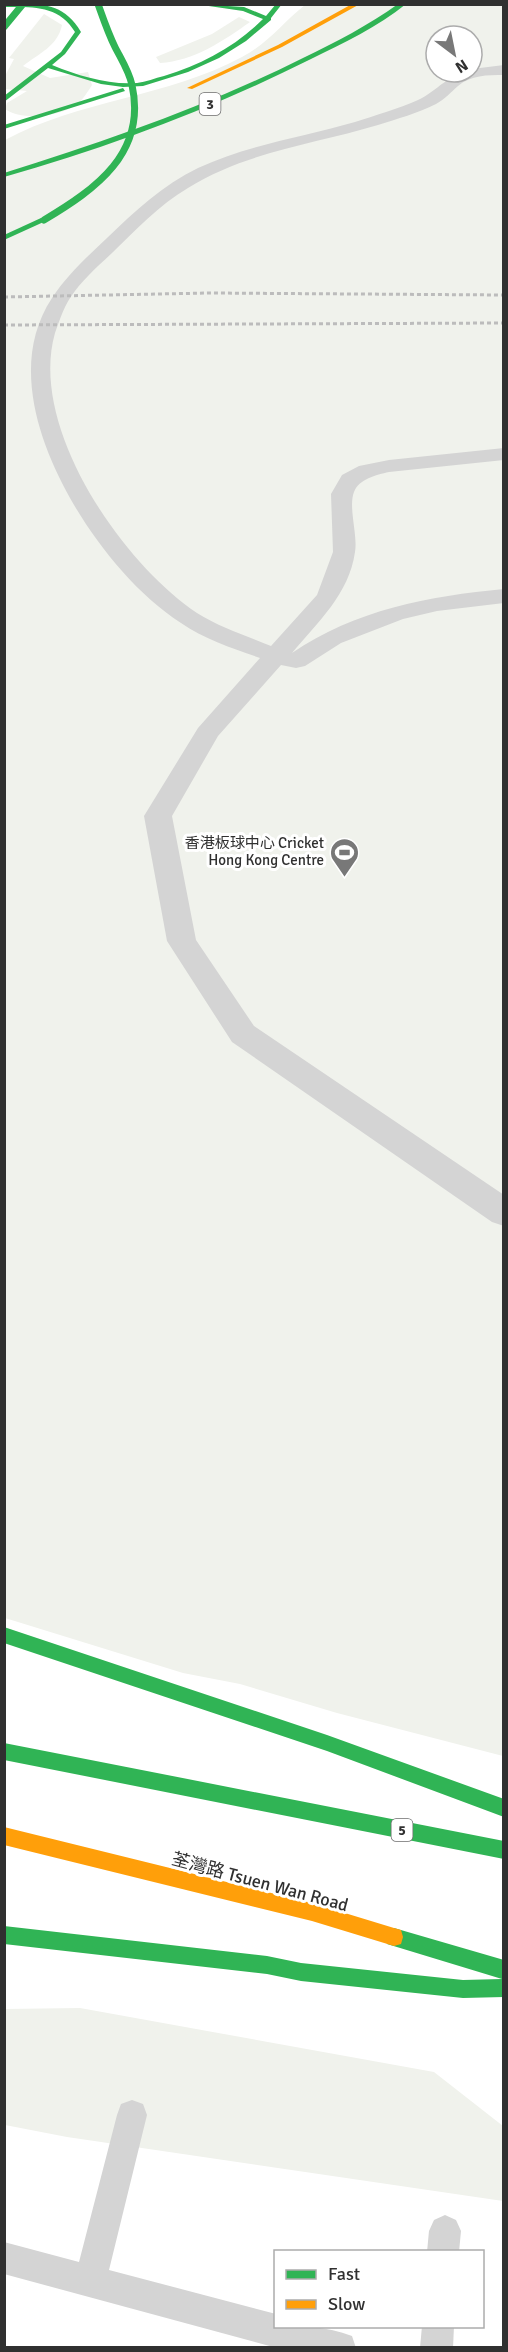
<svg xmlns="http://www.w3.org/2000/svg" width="508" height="2352" viewBox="0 0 508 2352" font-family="Signika,'Noto Sans TC',sans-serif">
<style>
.green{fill:#f0f2ec;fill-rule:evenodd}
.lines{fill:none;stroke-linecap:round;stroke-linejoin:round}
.lane{fill:#d4d4d4;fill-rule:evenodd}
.street{fill:#d4d4d4;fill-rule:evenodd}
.fast{fill:#30b455;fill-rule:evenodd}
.slow{fill:#ff9f0a;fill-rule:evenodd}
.rail{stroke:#bcbcbc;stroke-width:3;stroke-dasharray:4 3;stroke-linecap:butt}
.fast-bridge{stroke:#30b455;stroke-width:7}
.labels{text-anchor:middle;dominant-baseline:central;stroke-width:6;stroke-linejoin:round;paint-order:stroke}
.shield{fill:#fff;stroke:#6e6e6e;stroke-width:1.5}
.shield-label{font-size:14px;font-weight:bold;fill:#303030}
.poi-label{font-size:15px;fill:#303030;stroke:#fff;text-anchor:end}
.near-street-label{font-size:18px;fill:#303030;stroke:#fff}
</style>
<rect width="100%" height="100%" fill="#fff"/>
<g class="green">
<path d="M305,5H503V1756L337,1713L240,1684L183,1673L5,1618V140C79,100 168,97 242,57C271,41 281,24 305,5ZM436,36H472V72H436Z"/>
<path d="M44,14L62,25C58,46 38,54 23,66L50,78L88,72L92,85C88,91 83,100 77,104C60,117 22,121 5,109L7,103L27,91L5,89V76L14,59L9,58Z"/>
<path d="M239,17L250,22C223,41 194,61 160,63L156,57L212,34Z"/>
<path d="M80,2008L434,2072L503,2126V2201L67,2137L5,2125L4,2009Z"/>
</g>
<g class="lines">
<g class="lane">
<path d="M132,2100L143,2104L147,2115L109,2270L276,2314V2326C303,2326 326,2326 352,2336L356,2348H277L4,2274V2242L79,2262L117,2115L121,2104Z"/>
<path d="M445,2215L456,2220L461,2231L459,2252H427L429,2231L434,2220Z"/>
<path d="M422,2326H454L453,2348H420Z"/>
</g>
<path class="street" d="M504,65V75C487,75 471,75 458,86C451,92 445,99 436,104C418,113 397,119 378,125C315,144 245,152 188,188C159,205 136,230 112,253C97,267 81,281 70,298C63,309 59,322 55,333C28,427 122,563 197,613C219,627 247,636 271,646L317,595L333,552L331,494L342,475L359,466L389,460L504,448V460L389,472C376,475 359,479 354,492C348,507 358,535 355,552C349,594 318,622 292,653C355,610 429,596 504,589V603L437,611L403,619L341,643L305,666L296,668L281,665L218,736L172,816L196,940L254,1026L504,1195V1226L492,1222L232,1042L167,941L144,816L198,728L260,658C234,649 204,639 181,623C136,594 96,544 70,498C37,439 11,360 52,298C67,275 87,257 107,238C135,211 163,185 198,168C248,145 303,137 355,122C376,115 398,109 418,100C438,91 449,72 472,72V69Z"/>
<g class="fast">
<path d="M4,4C37,4 62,0 81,32L65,54L52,65C79,76 108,85 137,83C146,82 155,78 164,76C202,64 235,47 263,19L243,11L195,4L244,7L266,16L276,4H282L271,18V20L246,41L219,58L188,72L143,86L123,87L101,84L48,68L4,102V96L61,52L75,32C59,5 32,7 4,7Z"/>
<path d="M398,4H406C378,27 343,43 311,59C213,108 110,147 4,177V173C107,141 207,106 303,58C336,42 369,25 398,4Z"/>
<path d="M123,88L125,91L4,129V125Z"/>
<path d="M41,218L48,220L4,240V235Z"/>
<path d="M4,1627L327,1735L504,1799V1817L327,1751L4,1643Z"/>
<path d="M4,1743L504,1841V1859L4,1760Z"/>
<path d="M4,1926L267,1956L301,1963L463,1980L502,1979L387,1944L385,1937L387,1930L394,1928L504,1960V1997L463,1998L301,1981L267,1974L4,1944Z"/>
</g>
<g class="slow">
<path d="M352,4H360L282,47L192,89L187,88L278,45Z"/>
<path d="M4,1827L312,1903L394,1928L401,1930L403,1937L401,1944L394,1946L312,1921L4,1845Z"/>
</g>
<g class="rail">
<path d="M4,297L210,293L504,295"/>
<path d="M4,325L504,323"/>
</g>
<g class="fast-bridge">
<path d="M4,27L23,4"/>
<path d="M44,220C96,189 147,153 132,85C129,71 121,59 115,47C108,33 103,18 98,4"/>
</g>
</g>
<defs>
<symbol id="stadium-pin" viewBox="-11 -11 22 30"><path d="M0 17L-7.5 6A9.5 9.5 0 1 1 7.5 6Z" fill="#787878" stroke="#fff"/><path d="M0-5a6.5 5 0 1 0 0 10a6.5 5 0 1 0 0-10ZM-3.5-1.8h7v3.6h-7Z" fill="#fff"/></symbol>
</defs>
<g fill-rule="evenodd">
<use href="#stadium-pin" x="328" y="836" width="33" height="45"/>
</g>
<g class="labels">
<g class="shield">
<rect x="199.5" y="93" width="21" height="22" rx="4.5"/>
<rect x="391.5" y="1819" width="21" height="22" rx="4.5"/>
</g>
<g class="shield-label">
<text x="210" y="104">3</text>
<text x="402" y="1830">5</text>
</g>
<g class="poi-label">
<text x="324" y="843">香港板球中心 Cricket<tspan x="324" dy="17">Hong Kong Centre</tspan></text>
</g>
<g class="near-street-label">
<text transform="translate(260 1882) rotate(15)">荃灣路 Tsuen Wan Road</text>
</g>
</g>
<rect width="508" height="2352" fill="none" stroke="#303030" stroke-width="12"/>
<rect x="274" y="2250" width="210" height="78" fill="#ffffff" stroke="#acacac" stroke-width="1.5"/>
<rect x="286" y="2270" width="30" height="9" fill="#30b455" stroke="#acacac" stroke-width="1.5"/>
<text x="328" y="2280" font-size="18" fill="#303030">Fast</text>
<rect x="286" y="2300" width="30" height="9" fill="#ff9f0a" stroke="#acacac" stroke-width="1.5"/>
<text x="328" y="2310" font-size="18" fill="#303030">Slow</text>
<g transform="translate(454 54) rotate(148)"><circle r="28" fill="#ffffff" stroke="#acacac" stroke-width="1.5"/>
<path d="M0-4.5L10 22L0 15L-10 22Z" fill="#787878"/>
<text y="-9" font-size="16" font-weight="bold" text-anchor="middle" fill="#303030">N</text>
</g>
</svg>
